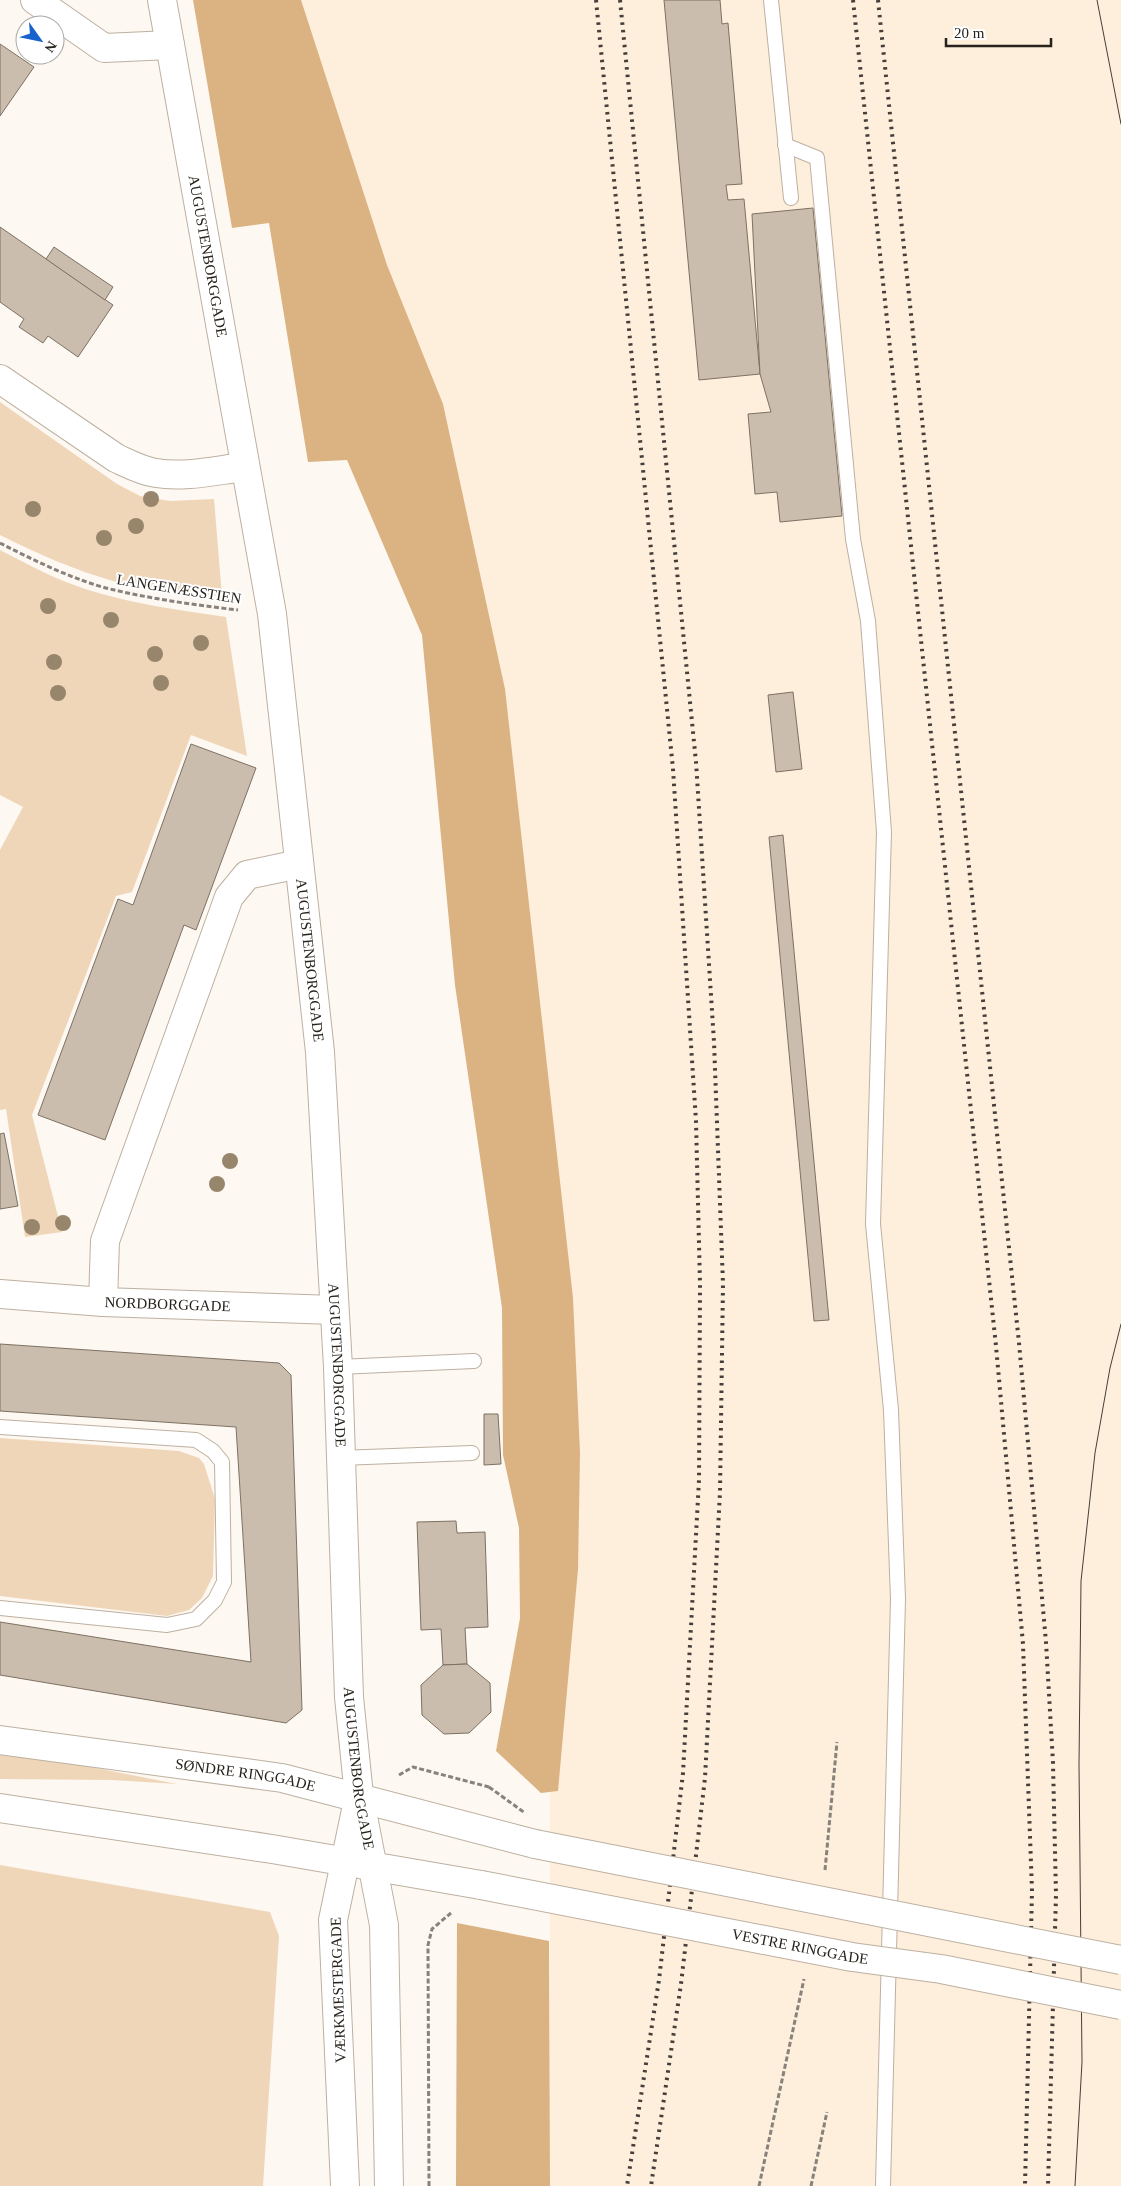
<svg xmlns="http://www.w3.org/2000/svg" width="1121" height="2186" viewBox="0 0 1121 2186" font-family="Georgia,serif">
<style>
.built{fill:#feeedc}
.green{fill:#f0d6b9}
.forest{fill:#dbb383}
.building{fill:#cabdad;stroke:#7d7163}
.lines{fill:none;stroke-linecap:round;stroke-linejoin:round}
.lane-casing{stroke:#bdb0a1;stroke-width:16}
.street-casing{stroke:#bdb0a1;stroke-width:30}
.secondary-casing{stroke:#bdb0a1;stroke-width:30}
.path{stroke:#87827c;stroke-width:3;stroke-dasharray:5 2.5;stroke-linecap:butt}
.lane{stroke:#fff;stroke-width:14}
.street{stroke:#fff;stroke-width:28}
.secondary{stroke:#fff;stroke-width:28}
.tram{stroke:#443f39;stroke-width:1}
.rail{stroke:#443f39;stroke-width:4;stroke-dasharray:2.5 5;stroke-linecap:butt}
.secondary-bridge-casing{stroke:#bdb0a1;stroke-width:30;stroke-linecap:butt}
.path-bridge{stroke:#87827c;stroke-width:3;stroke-dasharray:5 2.5;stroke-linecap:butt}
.secondary-bridge{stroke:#fff;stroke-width:28}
.tree{fill:#97866c}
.labels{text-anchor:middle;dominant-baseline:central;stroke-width:4;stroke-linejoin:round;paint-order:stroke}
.street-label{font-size:15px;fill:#27221c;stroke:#fff}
</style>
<rect width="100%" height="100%" fill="#fdf8f1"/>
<path class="built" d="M299,0H1121V2186H550V1768L569,1488L387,265Z"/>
<g class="green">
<path d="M0,402L117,484L140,496L170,501L214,499L222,596C186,593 148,591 113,581C74,570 36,553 0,535Z"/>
<path d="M0,550C22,561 43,573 66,582C117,602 172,609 226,617L247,756L191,735L132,892L116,896L32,1115L62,1232L25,1237L6,1109L0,1110V850L23,807L0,795Z"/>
<path d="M0,1438L179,1451L199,1458L204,1464L215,1499L213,1576L202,1598L189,1610L167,1616L0,1596Z"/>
<path d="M0,1755L66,1762L177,1784L112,1780L0,1779Z"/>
<path d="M0,1865L270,1912L279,1936L263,2186H0Z"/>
</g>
<g class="forest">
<path d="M193,0H301L387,265L443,404L505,689L573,1298L580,1453L578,1569L558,1791L541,1793L496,1751L520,1618L519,1528L503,1455L502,1308L455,985L422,635L347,460L308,462L269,223L232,228Z"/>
<path d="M457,1923L549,1941L550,2186H456Z"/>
</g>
<g class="building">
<path d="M664,0H720L722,24L728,23L742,184L726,185L728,200L744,199L760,374L699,380Z"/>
<path d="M0,44L34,67L0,116Z"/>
<path d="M813,208L842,516L780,522L777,492L755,494L748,414L771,412L760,374L752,214Z"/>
<path d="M0,227L113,305L78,357L48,336L43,343L19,327L24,319L0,302Z"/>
<path d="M54,247L113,287L105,300L46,259Z"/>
<path d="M793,692L802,769L776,772L768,695Z"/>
<path d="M191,744L256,768L196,930L184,925L105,1140L38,1115L118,899L133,905Z"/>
<path d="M783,835L829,1320L814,1321L769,837Z"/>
<path d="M4,1133L18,1206L0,1209V1134Z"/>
<path d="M0,1344L279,1363L291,1375L302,1710L286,1723L0,1675V1622L251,1662L236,1427L0,1411Z"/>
<path d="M484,1414H498L501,1464L484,1465Z"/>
<path d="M456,1521L457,1533L485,1532L488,1627L465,1628L467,1664L443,1665L441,1629L421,1630L417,1522Z"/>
<path d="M467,1664L490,1683L491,1712L469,1733L444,1734L422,1715L421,1685L443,1665Z"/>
</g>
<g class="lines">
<defs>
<g id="lane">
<path d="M771,0L791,198"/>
<path d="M785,145L817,158L853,539L868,621L884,832L873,1224L891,1410L898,1599L883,2186"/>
<path d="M338,1367L474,1361"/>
<path d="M0,1427L196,1440L213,1451L222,1462L224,1582L215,1600L196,1619L167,1625L0,1608"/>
<path d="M340,1458L472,1453"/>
</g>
<g id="street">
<path d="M35,0L104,48L170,45"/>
<path id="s1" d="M162,0L272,614L320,1052L338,1367L349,1697L359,1796L384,1925L389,2186"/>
<path d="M0,379L116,458C129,464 142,471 156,473C185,478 217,470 245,467"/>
<path id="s2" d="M0,1294L103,1302L334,1310"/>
<path d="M103,1302L105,1241L229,897L247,875L299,864"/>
<path d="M345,2186L333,1920L356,1810"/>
</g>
<g id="secondary">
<path id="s3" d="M0,1740L282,1778L535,1844"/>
<path d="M0,1808L272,1849L481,1885"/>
</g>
</defs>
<use href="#lane" class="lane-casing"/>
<use href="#street" class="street-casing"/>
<use href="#secondary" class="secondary-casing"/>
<g class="path">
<path d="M0,543C33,560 74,580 110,589C152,599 195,605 238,610"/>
<path d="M399,1775L413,1767L489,1787"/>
<path d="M825,1870L837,1742"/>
<path d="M429,2186L428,1945L432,1929L451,1913"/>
<path d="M759,2186L804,1979"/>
<path d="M811,2186L827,2112"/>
</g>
<use href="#lane" class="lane"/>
<use href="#street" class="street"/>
<use href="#secondary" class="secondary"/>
<g class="tram">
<path d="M1097,0L1121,124"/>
<path d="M1075,2186L1082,2062L1079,1764L1081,1581L1095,1453L1110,1368L1121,1324"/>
</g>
<g class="rail">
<path d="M596,0L673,769L696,1121L700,1284L699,1480L683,1773L659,1980L627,2186"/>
<path d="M620,0L696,762L714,1042L723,1284L720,1492L705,1778L681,1984L651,2186"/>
<path d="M853,0L996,1346L1023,1644L1032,1891L1025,2186"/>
<path d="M878,0L1019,1343L1046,1642L1053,1763L1056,1895L1048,2186"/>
</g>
<defs>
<g id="secondary-bridge">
<path d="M535,1844L1121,1960"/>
<path id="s4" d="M481,1885L852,1957L941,1969L1121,2005"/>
</g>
</defs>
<use href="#secondary-bridge" class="secondary-bridge-casing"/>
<path class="path-bridge" d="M489,1787L525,1813"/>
<use href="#secondary-bridge" class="secondary-bridge"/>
</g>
<g class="tree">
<circle cx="151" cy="499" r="8"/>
<circle cx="33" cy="509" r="8"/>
<circle cx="136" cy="526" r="8"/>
<circle cx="104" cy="538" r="8"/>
<circle cx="48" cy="606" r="8"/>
<circle cx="111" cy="620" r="8"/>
<circle cx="201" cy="643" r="8"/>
<circle cx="155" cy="654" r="8"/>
<circle cx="54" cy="662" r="8"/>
<circle cx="161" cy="683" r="8"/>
<circle cx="58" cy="693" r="8"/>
<circle cx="230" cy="1161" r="8"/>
<circle cx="217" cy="1184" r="8"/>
<circle cx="63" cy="1223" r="8"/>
<circle cx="32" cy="1227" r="8"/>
</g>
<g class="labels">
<g class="street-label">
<text stroke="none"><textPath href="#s1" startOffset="260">AUGUSTENBORGGADE</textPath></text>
<text transform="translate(179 589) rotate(9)">LANGENÆSSTIEN</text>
<text stroke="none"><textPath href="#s1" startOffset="972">AUGUSTENBORGGADE</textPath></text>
<text stroke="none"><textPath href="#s2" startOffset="168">NORDBORGGADE</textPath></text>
<text stroke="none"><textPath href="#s1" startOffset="1378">AUGUSTENBORGGADE</textPath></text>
<text stroke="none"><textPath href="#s1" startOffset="1782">AUGUSTENBORGGADE</textPath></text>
<text stroke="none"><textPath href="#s3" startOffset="248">SØNDRE RINGGADE</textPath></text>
<text stroke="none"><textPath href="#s4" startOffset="325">VESTRE RINGGADE</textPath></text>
<text transform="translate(338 1990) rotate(-92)">VÆRKMESTERGADE</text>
</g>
</g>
<g transform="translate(40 40) rotate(123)"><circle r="24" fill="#ffffff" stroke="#a9a7a4"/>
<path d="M0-4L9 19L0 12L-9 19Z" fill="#1762cd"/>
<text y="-8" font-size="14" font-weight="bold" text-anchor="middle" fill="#27221c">N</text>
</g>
<path d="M946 38v8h105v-8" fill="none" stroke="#27221c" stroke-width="2.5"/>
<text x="954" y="38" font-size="15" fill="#27221c" stroke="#ffffff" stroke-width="4" paint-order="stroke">20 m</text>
</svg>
